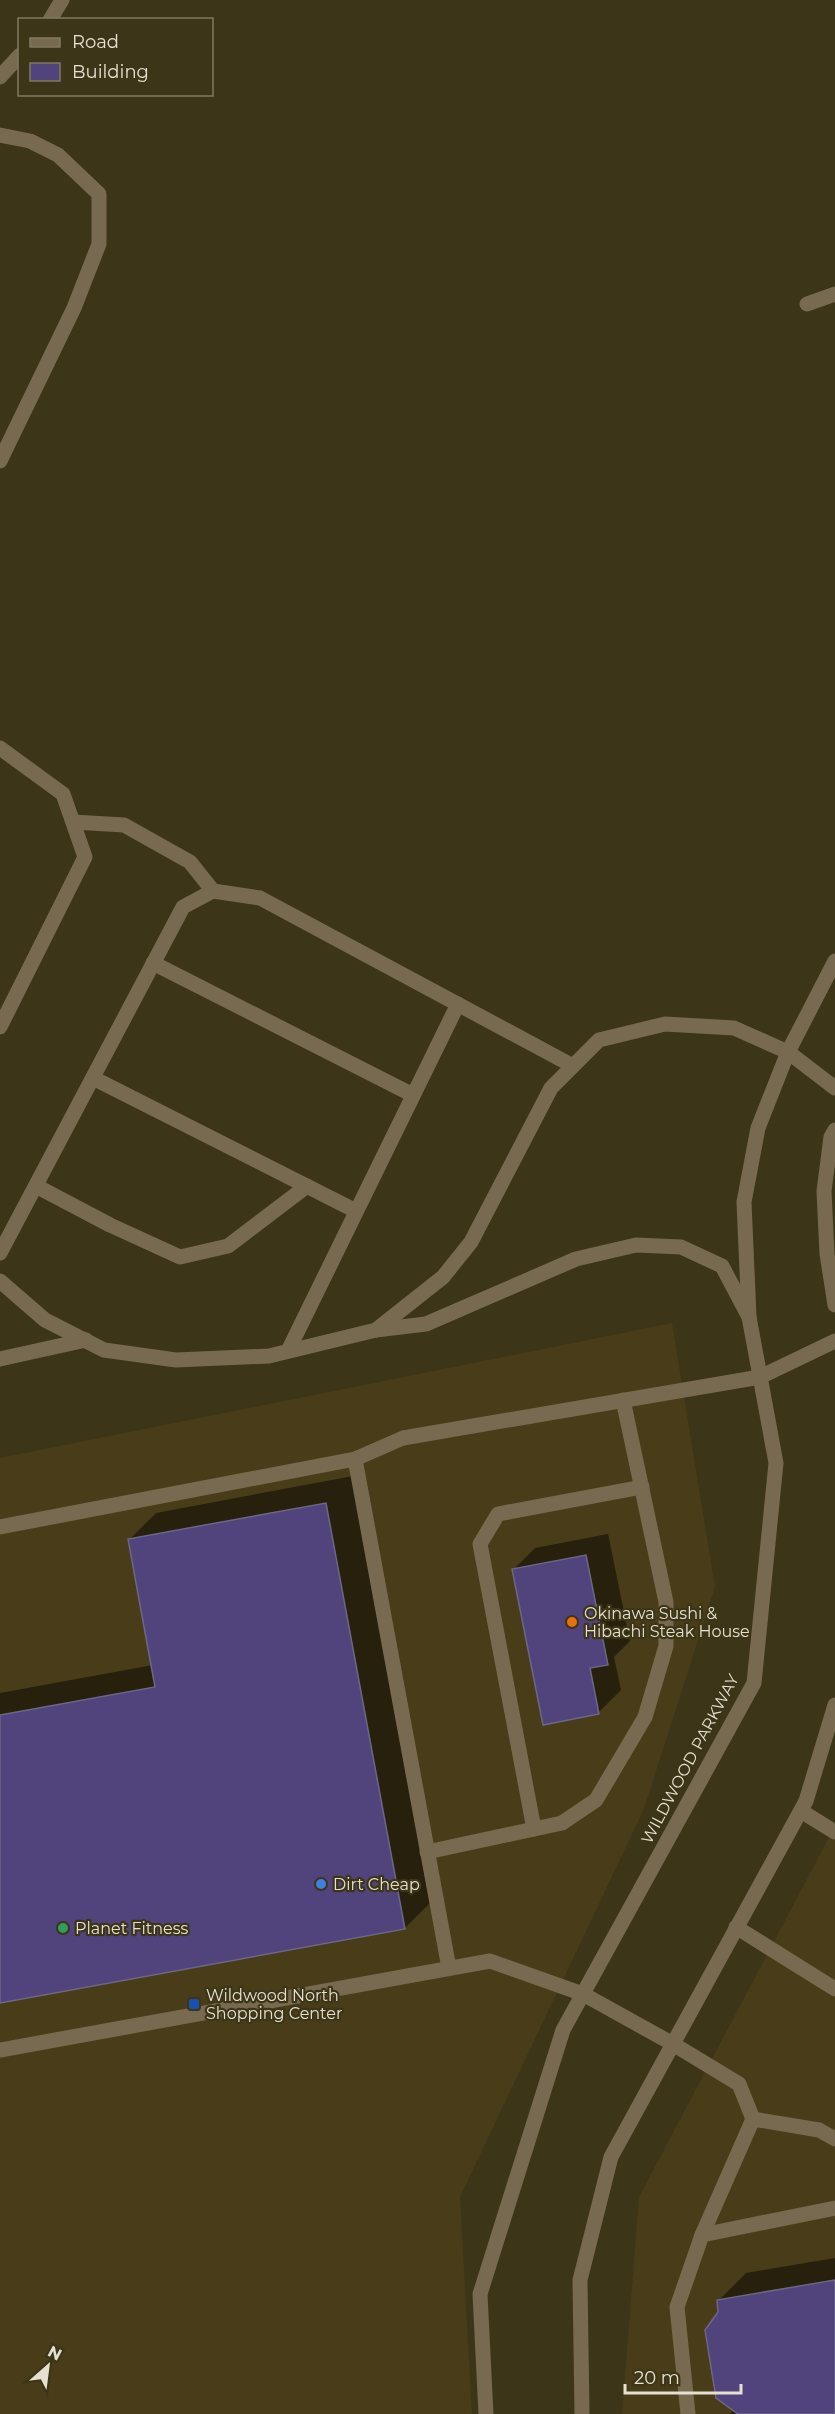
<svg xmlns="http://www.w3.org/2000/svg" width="835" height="2414" viewBox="0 0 835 2414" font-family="Montserrat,sans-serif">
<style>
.built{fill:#483d18}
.shadow{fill:#0007}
.building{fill:#51437c;stroke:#6d6785;stroke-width:1.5}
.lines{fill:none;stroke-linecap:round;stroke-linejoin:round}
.service{stroke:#776a50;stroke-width:15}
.minor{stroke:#776a50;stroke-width:15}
.food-dot{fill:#e8710a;stroke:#3d3518;stroke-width:2}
.shop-dot{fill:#3f7fe0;stroke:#3d3518;stroke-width:2}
.leisure-dot{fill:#2e9e5b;stroke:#3d3518;stroke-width:2}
.transit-dot{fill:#1a4fb4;stroke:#3d3518;stroke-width:2}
.labels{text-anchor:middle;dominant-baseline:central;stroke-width:4.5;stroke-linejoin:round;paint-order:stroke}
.poi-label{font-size:16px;fill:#e5e0d0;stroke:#3d3518;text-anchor:start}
.street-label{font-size:16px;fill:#e5e0d0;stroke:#3d3518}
</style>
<rect width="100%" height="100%" fill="#3d3518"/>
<g class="built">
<path d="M672,1323L715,1587L644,1809L460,2197L472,2414H0V1458Z"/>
<path d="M835,1826V2414H622L639,2197Z"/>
</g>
<g class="shadow">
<path d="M353,1476L432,1901L405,1928L0,2001V1693L153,1665L129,1540L156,1513Z"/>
<path d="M608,1534L630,1641L614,1657L621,1690L599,1712L513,1570L535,1548Z"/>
<path d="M835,2258V2414H730L735,2409L719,2300L746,2273Z"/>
</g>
<g class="building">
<path d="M326,1503L405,1929L0,2003V1715L155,1687L128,1539Z"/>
<path d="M586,1555L608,1665L590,1668L599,1714L543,1725L512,1569Z"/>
<path d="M835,2280V2414H738L716,2398L705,2330L718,2312L717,2300Z"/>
</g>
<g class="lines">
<g class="service">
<path d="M50,20L62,0"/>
<path d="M0,77L20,55"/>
<path d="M0,135L30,141L58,155L99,194V244L74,308L0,461"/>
<path d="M807,304L835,294"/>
<path d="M0,748L63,794L85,857L0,1027"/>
<path d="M73,822L124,825L190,862L213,891"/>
<path d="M153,963L413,1095"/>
<path d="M93,1078L356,1211"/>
<path d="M36,1186L110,1225L180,1257L228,1246L307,1186"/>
<path d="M0,1253L183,907L213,891L260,898L573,1066"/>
<path d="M0,1281L45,1320L104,1350L176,1360L269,1356L376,1330L443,1277L471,1242L551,1088L599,1040L665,1024L734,1028L788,1052L835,1088"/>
<path d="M376,1330L426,1324L576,1259L636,1245L681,1247L722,1266L749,1317"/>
<path d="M288,1351L458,1004"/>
<path d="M0,1359L86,1340"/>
<path d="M0,1527L355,1459"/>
<path d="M801,1811L835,1832"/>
<path d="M534,1829L480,1544L498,1514L642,1487"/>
<path d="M427,1852L562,1823L596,1800L645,1717L666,1646V1602L623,1400"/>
<path d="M736,1927L835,1989"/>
<path d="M449,1968L355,1459L403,1438L760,1377L835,1341"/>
<path d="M0,2050L490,1961L583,1994L673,2044L739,2084L753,2119L702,2235L677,2307L688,2414"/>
<path d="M753,2119L819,2130L835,2139"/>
<path d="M702,2235L835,2208"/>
</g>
<g class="minor">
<path d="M835,1130L831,1137L824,1191L827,1254L835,1305"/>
<path d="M486,2414L480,2294L563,2030L754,1683L776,1463L749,1317L744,1202L758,1128L788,1052L835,961"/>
<path d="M582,2414L580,2280L611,2157L806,1801L835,1705"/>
</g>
</g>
<circle class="food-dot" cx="572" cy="1622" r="6"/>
<circle class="shop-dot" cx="321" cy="1884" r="6"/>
<circle class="leisure-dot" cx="63" cy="1928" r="6"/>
<rect class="transit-dot" x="188" y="1998" width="12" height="12" rx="3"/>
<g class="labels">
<g class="poi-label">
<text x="584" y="1613">Okinawa Sushi &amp;<tspan x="584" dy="18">Hibachi Steak House</tspan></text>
<text x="333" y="1884">Dirt Cheap</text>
<text x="75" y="1928">Planet Fitness</text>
<text x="206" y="1995">Wildwood North<tspan x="206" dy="18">Shopping Center</tspan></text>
</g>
<g class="street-label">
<text transform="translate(690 1759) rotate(-62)">WILDWOOD PARKWAY</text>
</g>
</g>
<rect x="18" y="18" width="195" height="78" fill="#3d3518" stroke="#807962" stroke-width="1.5"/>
<rect x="30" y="38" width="30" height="9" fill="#776a50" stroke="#807962" stroke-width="1.5"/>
<text x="72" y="48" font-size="18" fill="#e5e0d0">Road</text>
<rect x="30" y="63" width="30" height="18" fill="#51437c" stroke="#807962" stroke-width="1.5"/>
<text x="72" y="78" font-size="18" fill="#e5e0d0">Building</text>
<g transform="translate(48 2366) rotate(28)" stroke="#3d3518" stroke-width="4.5" paint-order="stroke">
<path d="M0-4.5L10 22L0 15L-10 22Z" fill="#e5e0d0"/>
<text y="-9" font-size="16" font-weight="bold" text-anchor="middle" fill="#e5e0d0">N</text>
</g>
<path d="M625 2384v9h116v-9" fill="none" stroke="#e5e0d0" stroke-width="3"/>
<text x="634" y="2384" font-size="18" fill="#e5e0d0" stroke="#3d3518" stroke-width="4.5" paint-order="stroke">20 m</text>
</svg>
